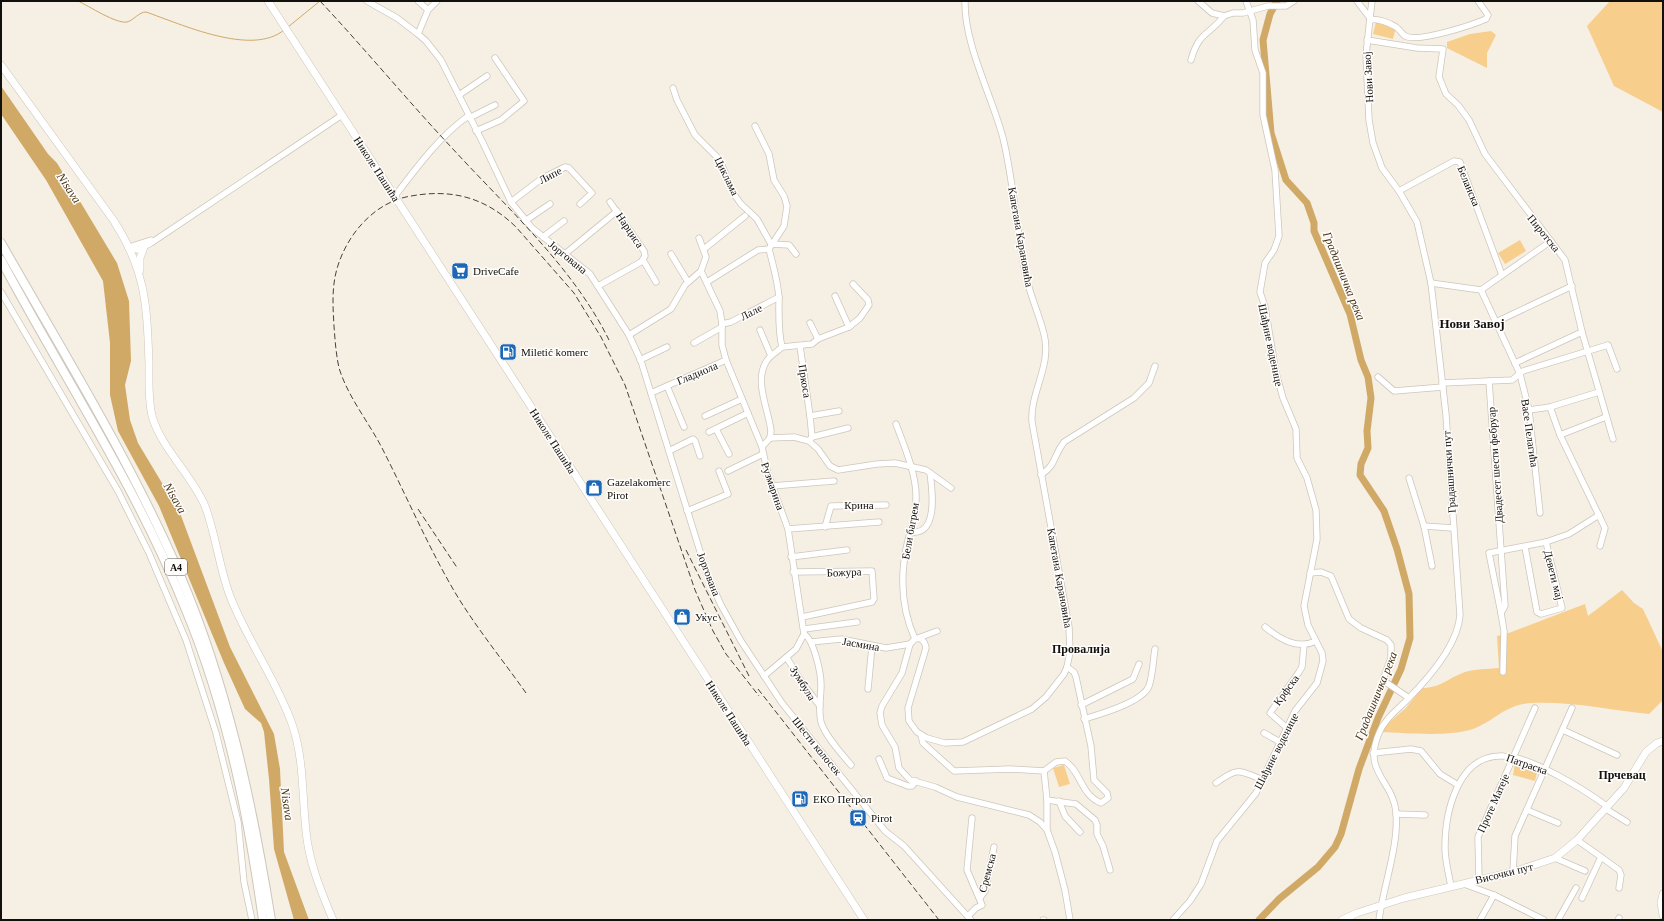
<svg xmlns="http://www.w3.org/2000/svg" width="1664" height="921" viewBox="0 0 1664 921" font-family="'Times New Roman',serif">
<style>
.green{fill:#f7ce8c}
.water{fill:#d1a966}
.lines{fill:none;stroke-linecap:round;stroke-linejoin:round}
.stream{stroke:#d1a966;stroke-width:1}
.river{stroke:#d1a966;stroke-width:7}
.minor-casing{stroke:#cdc6bb;stroke-width:7}
.major-casing{stroke:#cdc6bb;stroke-width:8}
.highway-casing{stroke:#cdc6bb;stroke-width:10}
.minor{stroke:#fff;stroke-width:5.5}
.major{stroke:#fff;stroke-width:7}
.highway{stroke:#fff;stroke-width:8}
.rail{stroke:#45413c;stroke-width:1;stroke-dasharray:6 3;stroke-linecap:butt}
.labels{text-anchor:middle;dominant-baseline:central;stroke-width:3;stroke-linejoin:round;paint-order:stroke}
.shield{fill:#fffdfb;stroke:#595754;stroke-width:1}
.shield-label{font-size:10px;font-weight:bold;fill:#12100c}
.street-label{font-size:11px;fill:#12100c;stroke:#fffdfb}
.poi-label{font-size:11px;fill:#12100c;stroke:#fffdfb;text-anchor:start}
.water-label{font-size:12px;font-style:italic;fill:#453316;stroke:#fffdfb}
.neighbourhood-label{font-size:12px;font-weight:bold;fill:#12100c;stroke:#fffdfb}
.quarter-label{font-size:13px;font-weight:bold;fill:#12100c;stroke:#fffdfb}
</style>
<rect width="100%" height="100%" fill="#f6efe4"/>
<g class="green">
<path d="M1610,1H1663V112L1614,86L1587,26Z"/>
<path d="M1376,22L1396,27L1393,39L1373,34Z"/>
<path d="M1491,31L1496,35L1487,53V68L1447,48V42L1470,34Z"/>
<path d="M1520,240L1526,251L1505,264L1498,253Z"/>
<path d="M1622,590L1634,603L1643,609L1663,652V700L1649,714C1610,710 1570,701 1531,703C1504,705 1495,721 1473,729C1450,737 1407,733 1382,732L1385,726L1406,708L1422,688C1441,688 1448,678 1465,672C1475,669 1488,669 1499,668L1497,636L1506,634L1585,604L1588,616Z"/>
<path d="M1515,764L1538,769L1535,781L1513,775Z"/>
<path d="M1064,765L1070,784L1059,787L1053,768Z"/>
</g>
<path class="water" d="M1,86L48,154L57,163L117,263L129,301L131,361L125,385L130,420L138,443L180,513L230,647L274,734L280,769L284,852L309,920H294L274,849L269,779L264,732L261,723L245,709L224,663L159,506L118,431L110,395V343L103,281L46,180L1,114Z"/>
<g class="lines">
<g class="stream">
<path d="M78,1C89,6 116,24 127,22C134,20 139,12 146,12C181,24 252,57 284,30"/>
<path d="M288,27L320,1"/>
</g>
<path class="river" d="M1259,920L1279,899L1318,867L1335,847L1341,834L1359,769L1378,718L1401,669L1410,638L1409,594L1397,549L1384,511L1360,475L1361,464L1368,448L1367,431L1371,398L1368,377L1361,360L1350,314L1314,231V223L1307,203L1286,180L1271,133L1263,40L1270,14L1277,1"/>
<defs>
<g id="minor">
<path d="M367,1L397,18L418,34L426,41L441,60L483,143L511,202L532,228L590,274L629,335L641,361L707,574L721,605L741,641L782,703L885,831L904,846L971,920"/>
<path d="M418,1L428,10"/>
<path d="M965,1C964,44 992,96 1003,138C1014,183 1016,230 1026,276C1030,295 1039,314 1044,334C1052,367 1030,391 1032,422L1069,627L1070,652L1067,667L1064,674L1046,697L1032,709L963,742L945,743L927,738L917,732L909,721L908,708L926,648C925,642 922,637 915,639L910,644L902,673L882,706L880,713L882,725L895,747L899,768L910,780L935,787L957,797L1029,815L1040,822L1047,830L1055,852L1065,890L1070,920"/>
<path d="M1198,1L1212,13L1224,16L1233,13H1243L1268,6H1286L1294,1"/>
<path d="M1357,1L1370,18L1366,55L1369,120L1373,143L1382,168L1399,191L1417,222L1431,283L1446,415L1460,615C1458,646 1427,680 1406,701C1396,711 1384,720 1379,733C1362,773 1393,780 1396,812C1399,846 1383,887 1379,920"/>
<path d="M1370,18L1372,1"/>
<path d="M1370,20C1377,18 1390,23 1396,27C1400,30 1402,34 1405,36C1418,43 1472,25 1486,19L1488,15L1478,1"/>
<path d="M418,34L428,10L437,1"/>
<path d="M1367,40L1417,48L1443,49L1439,77L1446,94L1458,105L1469,120L1485,154L1565,260L1582,332L1613,439"/>
<path d="M1191,60C1199,31 1209,36 1224,16"/>
<path d="M673,88L677,100L695,135L720,160L733,193L741,204L757,219L771,244L789,245L796,254"/>
<path d="M459,95L487,76"/>
<path d="M469,118L495,105"/>
<path d="M755,126L769,154L774,180L784,196L787,206L784,226L769,249C773,265 778,282 779,298C779,315 778,331 782,347C777,352 769,356 766,362C754,382 769,411 771,431L770,438L762,447L768,474L788,529L804,634L796,649L764,676"/>
<path d="M476,131L501,120L524,101L495,58"/>
<path d="M1399,191L1454,161L1460,162L1502,275"/>
<path d="M395,196C417,167 439,137 468,116"/>
<path d="M511,202L541,179L565,167L569,168L592,193L580,204"/>
<path d="M525,221L550,204"/>
<path d="M543,237L564,221"/>
<path d="M699,238L706,257L701,271L720,311L722,324V345L726,360L762,447"/>
<path d="M129,247L151,240"/>
<path d="M130,249L138,250L151,243L342,115"/>
<path d="M704,249L745,216"/>
<path d="M565,254L617,211"/>
<path d="M671,254L688,282"/>
<path d="M643,260L656,282"/>
<path d="M707,282L758,250L769,249"/>
<path d="M1431,283L1481,290L1551,241"/>
<path d="M598,286L641,262L645,256L644,251L610,202"/>
<path d="M1481,290L1520,374L1529,410L1540,513"/>
<path d="M1,292L118,491L149,553L186,640L216,733L238,822L244,882L252,920"/>
<path d="M1496,322L1572,286"/>
<path d="M810,323L818,339"/>
<path d="M722,324L731,322L779,297"/>
<path d="M849,327L860,318L869,305L868,300L853,284"/>
<path d="M760,330L771,356"/>
<path d="M629,335L671,309L685,285L701,271"/>
<path d="M694,343L722,327"/>
<path d="M800,346L810,416L812,437L809,441"/>
<path d="M782,347L812,344L818,339L849,327L835,296"/>
<path d="M640,360L667,347"/>
<path d="M1515,363L1582,332"/>
<path d="M1378,377L1394,391L1443,387"/>
<path d="M1489,381L1505,606L1501,613L1504,631L1503,672"/>
<path d="M1442,383L1512,380L1523,371L1608,345L1617,369"/>
<path d="M667,386L684,427"/>
<path d="M651,393L726,360"/>
<path d="M1550,407L1560,435L1605,528L1600,546"/>
<path d="M1529,410L1550,407L1599,392"/>
<path d="M705,416L742,399"/>
<path d="M810,416L839,411"/>
<path d="M896,424C904,445 917,476 916,498C916,512 912,527 908,540C900,573 901,608 915,639"/>
<path d="M716,429L729,454"/>
<path d="M709,432L748,413"/>
<path d="M1560,435L1606,417"/>
<path d="M812,437L848,428"/>
<path d="M770,438L794,437L809,441L818,449L830,466L838,470L877,464L895,463L926,470L951,488"/>
<path d="M669,451L693,439L695,441L700,456"/>
<path d="M728,471L763,454"/>
<path d="M1041,475C1057,464 1053,456 1064,442L1134,398L1149,383L1155,366"/>
<path d="M1409,478L1424,526L1432,566"/>
<path d="M772,486L834,481"/>
<path d="M687,511L728,494L719,471"/>
<path d="M1424,526L1453,528"/>
<path d="M825,527L831,506L886,505"/>
<path d="M788,529L879,522"/>
<path d="M911,532C939,536 932,488 930,473"/>
<path d="M1525,547L1537,612L1541,614L1562,608L1546,542"/>
<path d="M791,557L847,550"/>
<path d="M793,572L872,571L874,599L872,602L802,617"/>
<path d="M1310,573L1321,572L1331,576L1349,619L1361,628L1387,640L1391,645V658L1384,677V681L1409,698"/>
<path d="M1501,613L1489,553L1546,542L1569,534L1599,515"/>
<path d="M1265,627C1280,639 1297,650 1316,641"/>
<path d="M804,629L857,622"/>
<path d="M804,634C814,640 821,673 821,685C821,698 818,710 821,722C825,736 842,754 851,765"/>
<path d="M918,638L937,631"/>
<path d="M811,642L841,639L886,648L910,644"/>
<path d="M787,658L803,684L820,706"/>
<path d="M868,689L872,646"/>
<path d="M1081,705L1133,679L1139,664"/>
<path d="M1084,719C1101,714 1143,702 1149,686C1153,674 1153,661 1155,649"/>
<path d="M1287,728L1270,713L1299,672L1302,667L1304,645"/>
<path d="M1563,730L1617,755"/>
<path d="M1264,733L1280,742"/>
<path d="M921,735L923,743L954,771L1010,769L1044,771L1047,800V829"/>
<path d="M1373,753L1411,749L1421,751L1440,774L1458,785"/>
<path d="M879,759L887,778L908,786H912L916,781"/>
<path d="M1044,771L1056,762L1065,761C1082,773 1080,794 1101,803L1108,798L1107,793L1094,780L1091,746L1076,677L1074,672L1067,667"/>
<path d="M1216,783C1238,767 1238,770 1263,780"/>
<path d="M1047,800L1076,804L1095,820L1097,825V834L1103,846L1110,870"/>
<path d="M1059,801L1065,816L1080,832"/>
<path d="M1606,809L1627,822"/>
<path d="M1527,810L1558,823"/>
<path d="M1396,814L1425,815"/>
<path d="M1577,840L1601,857L1582,898"/>
<path d="M1601,857L1619,870L1621,875L1619,888"/>
<path d="M1555,858L1585,871"/>
<path d="M1513,872L1515,836L1572,708"/>
<path d="M1479,879L1478,837L1535,708"/>
<path d="M1464,884L1494,895L1544,920"/>
<path d="M1451,887C1449,874 1445,861 1445,848C1445,812 1458,753 1504,756C1532,757 1585,790 1608,807"/>
<path d="M980,898L985,891L994,847"/>
<path d="M968,916L976,908L982,905L967,870L972,818"/>
<path d="M1043,920H1044"/>
<path d="M1173,920L1190,901L1201,884L1217,841L1256,793L1295,711L1317,683L1323,661L1322,653L1308,625L1304,606L1317,539L1316,510L1307,478L1297,458L1296,429L1283,398L1276,373L1265,307L1260,292L1265,263L1274,250L1279,236L1275,170L1263,115V73L1255,50L1253,20L1246,1"/>
<path d="M1480,920L1494,895"/>
<path d="M1558,920L1576,888"/>
<path d="M1618,920L1619,918"/>
</g>
<g id="major">
<path d="M268,1L864,920"/>
<path d="M1,65L114,221C146,271 147,306 149,364C149,381 148,399 152,416C161,448 192,475 205,506C216,535 219,567 230,596C247,640 276,679 292,724C304,758 302,795 306,831C309,863 321,891 333,920"/>
<path d="M140,270V258L144,247"/>
<path d="M1663,894L1661,903L1663,915"/>
<path d="M1342,920L1357,913L1404,898L1513,872L1555,858L1577,840L1624,788L1646,752L1657,743L1663,741"/>
</g>
<g id="highway">
<path d="M1,243C63,352 130,460 180,575C227,685 252,802 271,920"/>
<path d="M1,260C63,376 137,487 186,610C227,709 248,814 263,920"/>
</g>
</defs>
<use href="#minor" class="minor-casing"/>
<use href="#major" class="major-casing"/>
<use href="#highway" class="highway-casing"/>
<use href="#minor" class="minor"/>
<use href="#major" class="major"/>
<use href="#highway" class="highway"/>
<g class="rail">
<path d="M320,1C365,49 407,100 452,148C507,208 573,267 609,340"/>
<path d="M418,509L458,569"/>
<path d="M686,550L749,676"/>
<path d="M758,689L939,920"/>
<path d="M526,693C502,659 474,625 453,589C427,544 406,495 382,448C368,421 348,397 339,368C336,354 335,340 334,326C333,309 332,293 335,277C342,241 370,205 406,197C449,188 484,196 516,227L574,293L601,337L625,385L695,590L713,631L726,654L759,696"/>
</g>
</g>
<defs>
<symbol id="supermarket-square" viewBox="-11 -11 22 22"><rect x="-9" y="-9" width="18" height="18" rx="4" fill="#1c67b6" stroke="#fffdfb"/><path d="M-6-5.5h2.5l.6 2H6L4.5 2H-2.5L-4.4-4H-6ZM-1.5 3.2a1.3 1.3 0 1 0 .1 0ZM3 3.2a1.3 1.3 0 1 0 .1 0Z" fill="#fff"/></symbol>
<symbol id="fuel-square" viewBox="-11 -11 22 22"><rect x="-9" y="-9" width="18" height="18" rx="4" fill="#1c67b6" stroke="#fffdfb"/><path d="M-5.5-6h7V0h2V4h1.3V-2.5L3-4.5l.8-.8L6-3V5H2.5V1h-1V6h-7ZM-4.2-4.7v3.2H.2V-4.7Z" fill="#fff"/></symbol>
<symbol id="shop-square" viewBox="-11 -11 22 22"><rect x="-9" y="-9" width="18" height="18" rx="4" fill="#1c67b6" stroke="#fffdfb"/><path d="M-5-2.5h2.3a2.7 3.5 0 0 1 5.4 0H5L5.5 6h-11ZM-1.5-2.5h3a1.5 2.3 0 0 0-3 0Z" fill="#fff"/></symbol>
<symbol id="station-square" viewBox="-11 -11 22 22"><rect x="-9" y="-9" width="18" height="18" rx="4" fill="#1c67b6" stroke="#fffdfb"/><path d="M-3-6H3Q5-6 5-4V2Q5 4 3 4L4.5 6H3L1.5 4h-3L-3 6H-4.5L-3 4Q-5 4-5 2V-4Q-5-6-3-6ZM-3.5-4v3h7v-3ZM-3.5 1v1.5H-2V1ZM2 1v1.5H3.5V1Z" fill="#fff"/></symbol>
</defs>
<g fill-rule="evenodd">
<use href="#supermarket-square" x="450" y="261" width="20" height="20"/>
<use href="#fuel-square" x="498" y="342" width="20" height="20"/>
<use href="#shop-square" x="584" y="478" width="20" height="20"/>
<use href="#shop-square" x="672" y="607" width="20" height="20"/>
<use href="#fuel-square" x="790" y="789" width="20" height="20"/>
<use href="#station-square" x="848" y="808" width="20" height="20"/>
</g>
<g class="labels">
<rect class="shield" x="165" y="559" width="22" height="16" rx="3"/>
<g class="shield-label">
<text x="176" y="567">A4</text>
</g>
<g class="street-label">
<text transform="translate(1368 77) rotate(-93)">Нови Завој</text>
<text transform="translate(377 169) rotate(57)">Николе Пашића</text>
<text transform="translate(550 175) rotate(-28)">Липе</text>
<text transform="translate(727 176) rotate(64)">Циклама</text>
<text transform="translate(1469 186) rotate(68)">Беланска</text>
<text transform="translate(630 230) rotate(56)">Нарциса</text>
<text transform="translate(1544 233) rotate(51)">Пиротска</text>
<text transform="translate(1021 237) rotate(80)">Капетана Карановића</text>
<text transform="translate(568 257) rotate(39)">Јоргована</text>
<text transform="translate(751 312) rotate(-27)">Лале</text>
<text transform="translate(1271 345) rotate(78)">Шађине воденице</text>
<text transform="translate(697 373) rotate(-23)">Гладиола</text>
<text transform="translate(805 381) rotate(81)">Пркоса</text>
<text transform="translate(1530 433) rotate(82)">Васе Пелагића</text>
<text transform="translate(553 441) rotate(57)">Николе Пашића</text>
<text transform="translate(1495 465) rotate(-94)">Двадесет шести фебруар</text>
<text transform="translate(1449 472) rotate(-94)">Градашнички пут</text>
<text transform="translate(773 486) rotate(71)">Рузмарина</text>
<text x="859" y="505">Крина</text>
<text transform="translate(910 531) rotate(-80)">Бели багрем</text>
<text transform="translate(844 572) rotate(-2)">Божура</text>
<text transform="translate(709 574) rotate(69)">Јоргована</text>
<text transform="translate(1554 575) rotate(76)">Девети мај</text>
<text transform="translate(1060 578) rotate(80)">Капетана Карановића</text>
<text transform="translate(861 644) rotate(10)">Јасмина</text>
<text transform="translate(803 683) rotate(58)">Зумбула</text>
<text transform="translate(1286 690) rotate(-54)">Крфска</text>
<text transform="translate(729 713) rotate(57)">Николе Пашића</text>
<text transform="translate(817 746) rotate(51)">Шести колосек</text>
<text transform="translate(1276 751) rotate(-63)">Шађине воденице</text>
<text transform="translate(1527 764) rotate(19)">Патраска</text>
<text transform="translate(1493 803) rotate(-66)">Проте Матеје</text>
<text transform="translate(987 873) rotate(-75)">Сремска</text>
<text transform="translate(1504 873) rotate(-14)">Височки пут</text>
</g>
<g class="poi-label">
<text x="473" y="271">DriveCafe</text>
<text x="521" y="352">Miletić komerc</text>
<text x="607" y="482">Gazelakomerc<tspan x="607" dy="13">Pirot</tspan></text>
<text x="695" y="617">Укус</text>
<text x="813" y="799">ЕКО Петрол</text>
<text x="871" y="818">Pirot</text>
</g>
<g class="water-label">
<text transform="translate(69 188) rotate(57)">Nisava</text>
<text transform="translate(1344 276) rotate(68)">Градашничка река</text>
<text transform="translate(175 498) rotate(60)">Nisava</text>
<text transform="translate(1376 696) rotate(-68)">Градашничка река</text>
<text transform="translate(287 804) rotate(82)">Nisava</text>
</g>
<g class="neighbourhood-label">
<text x="1081" y="649">Провалија</text>
<text x="1622" y="775">Прчевац</text>
</g>
<g class="quarter-label">
<text x="1472" y="323">Нови Завој</text>
</g>
</g>
<rect width="1664" height="921" fill="none" stroke="#12100c" stroke-width="4"/>
</svg>
